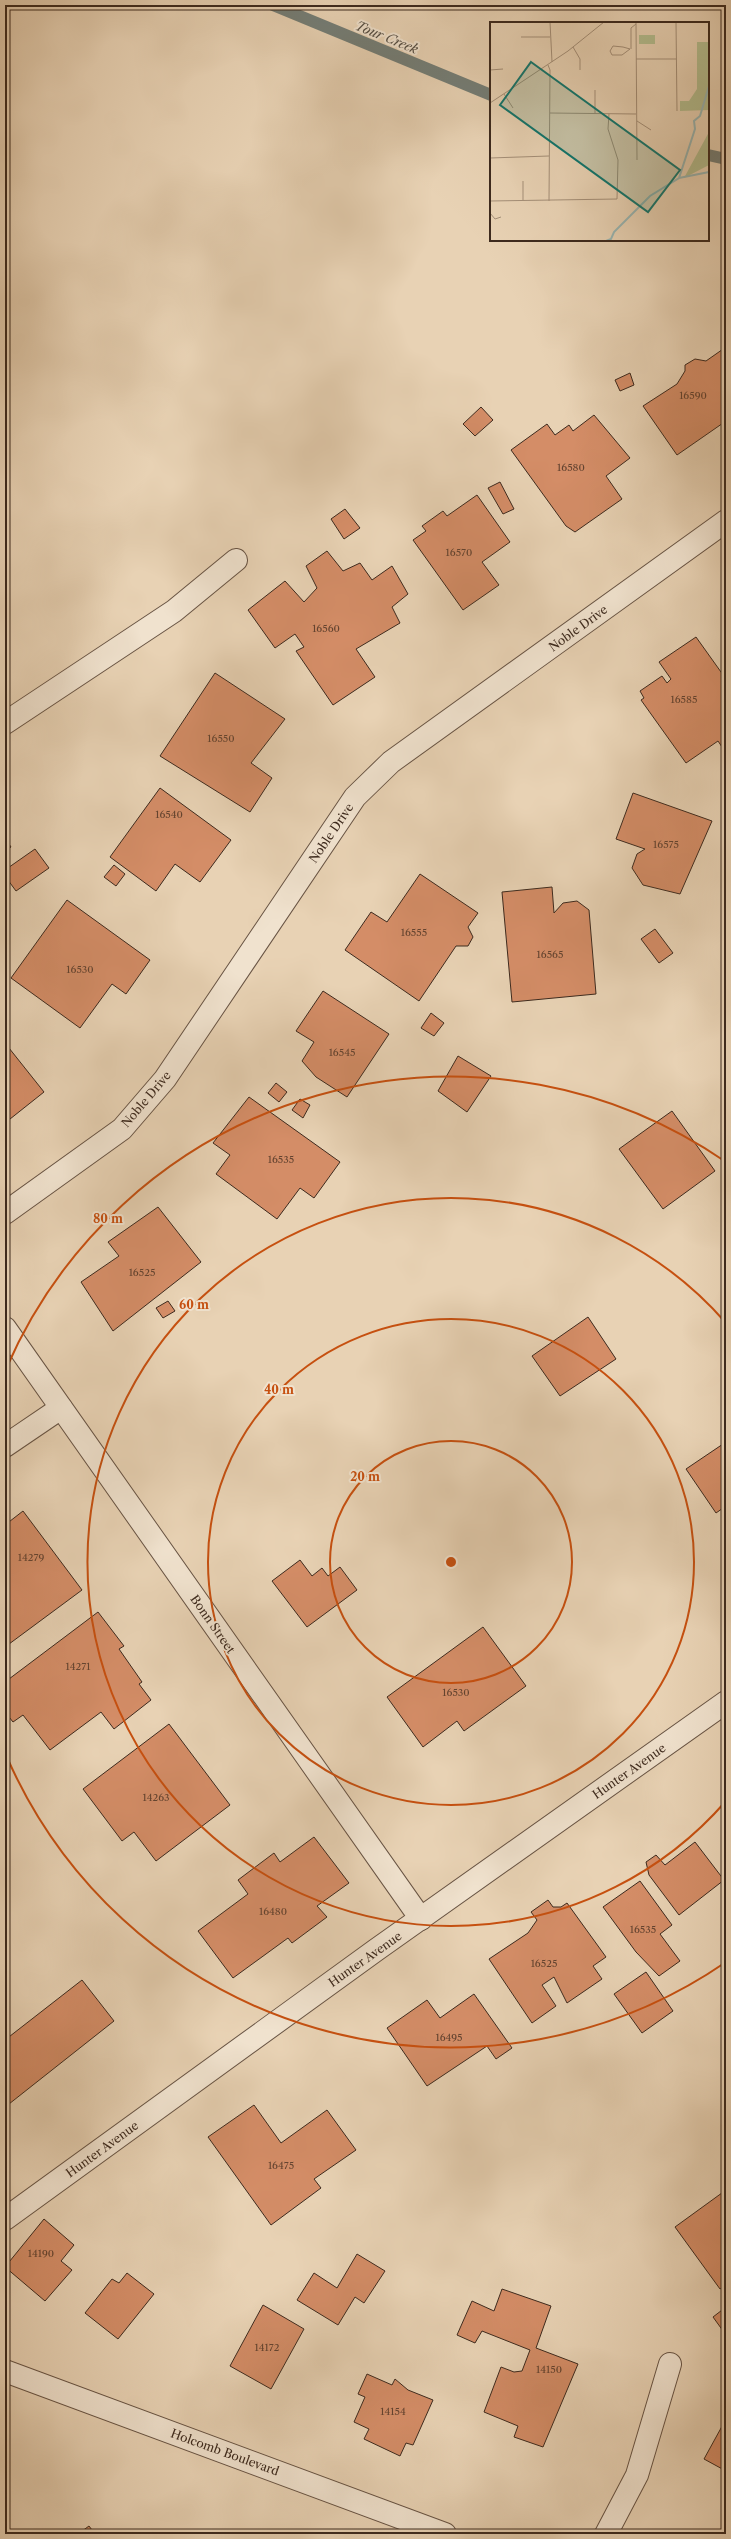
<svg xmlns="http://www.w3.org/2000/svg" width="731" height="2539" viewBox="0 0 731 2539" font-family="'Libre Caslon Text',serif">
<style>
.lines{fill:none;stroke-linecap:round;stroke-linejoin:round}
.stream{stroke:#747e77;stroke-width:12}
.building{fill:#d48d67;stroke:#3d2a1e}
.minor-casing{stroke:#685444;stroke-width:24}
.minor{stroke:#f0e2ce;stroke-width:22}
.ring{fill:none;stroke:#c65010;stroke-width:2}
.labels{text-anchor:middle;dominant-baseline:central;stroke-width:4;stroke-linejoin:round;paint-order:stroke}
.number-label{font-size:10px;fill:#634330}
.street-label{font-size:12px;fill:#3d2a1e;stroke:#f0e2ce}
.water-label{font-size:13px;font-style:italic;fill:#544d43;stroke:#f0e2ce}
.inset-river{fill:none;stroke:#98b6b3;stroke-width:2}
.inset-road{fill:none;stroke:#a48f78;stroke-width:1}
.view{fill:#0f766e;fill-opacity:0.15;stroke:#0f766e;stroke-width:2}
.inset-edge{fill:none;stroke:#3d2a1e;stroke-width:2}
.centre{fill:#c65010;stroke:#f0e2ce;stroke-width:2}
.ring-label{font-size:12px;text-anchor:middle;font-weight:bold;fill:#c65010;stroke:#f0e2ce;stroke-width:4;stroke-linejoin:round;paint-order:stroke}
</style>
<rect width="100%" height="100%" fill="#e8d2b4"/>
<filter id="stains"><feTurbulence type="fractalNoise" baseFrequency=".005" numOctaves="4"/><feColorMatrix values="0 0 0 0 .2 0 0 0 0 .09 0 0 0 0 .02 0 0 0 .5 -.17"/></filter>
<radialGradient id="worn" r=".72"><stop offset=".6" stop-color="#630" stop-opacity="0"/><stop offset="1" stop-color="#630" stop-opacity=".3"/></radialGradient>
<g class="lines">
<g class="stream">
<path d="M273,5L491,95"/>
<path d="M708,155L726,159"/>
</g>
</g>
<g class="building">
<path d="M726,347V421L677,455L643,406L677,384L685,371V365L695,359L706,361Z"/>
<path d="M630,373L634,385L620,391L615,380Z"/>
<path d="M481,407L493,420L475,436L463,424Z"/>
<path d="M594,415L630,458L606,476L622,499L575,532L566,526L511,450L547,424L555,435L569,425L573,431Z"/>
<path d="M500,482L514,509L503,514L488,488Z"/>
<path d="M477,495L510,542L482,562L499,585L463,610L413,540L426,531L422,526L443,511L447,516Z"/>
<path d="M345,509L360,528L344,539L331,519Z"/>
<path d="M327,551L343,571L360,563L372,580L392,566L408,594L392,607L400,623L356,649L375,677L333,705L296,651L304,647L295,634L275,648L248,610L285,581L304,602L317,588L306,566Z"/>
<path d="M696,637L726,679V753L718,741L686,763L641,700L644,698L640,691L662,676L667,683L671,679L659,662Z"/>
<path d="M215,673L285,719L251,763L272,778L250,812L160,756Z"/>
<path d="M160,788L231,840L200,882L175,864L156,891L110,857Z"/>
<path d="M633,793L712,821L680,894L643,885L632,868L637,854L645,849L616,839Z"/>
<path d="M5,838L11,847L5,851Z"/>
<path d="M35,849L49,868L16,891L5,876V870Z"/>
<path d="M114,865L125,874L116,886L104,877Z"/>
<path d="M420,874L478,913L468,927L473,937L468,946H456L419,1001L345,950L371,912L387,922Z"/>
<path d="M552,887L554,913L563,903L577,901L589,910L596,994L512,1002L502,892Z"/>
<path d="M67,900L150,960L126,994L112,984L80,1028L11,978Z"/>
<path d="M655,929L673,953L659,963L641,939Z"/>
<path d="M323,991L389,1034L347,1097L316,1077L302,1061L314,1042L296,1031Z"/>
<path d="M431,1013L444,1023L434,1036L421,1028Z"/>
<path d="M5,1043L44,1092L5,1123Z"/>
<path d="M458,1056L491,1076L467,1112L438,1091Z"/>
<path d="M276,1083L287,1092L279,1102L268,1093Z"/>
<path d="M249,1097L340,1162L314,1198L300,1188L277,1219L216,1174L230,1155L213,1143Z"/>
<path d="M300,1099L310,1105L303,1118L292,1110Z"/>
<path d="M672,1111L715,1171L663,1209L619,1149Z"/>
<path d="M158,1207L201,1262L113,1331L81,1282L119,1256L108,1242Z"/>
<path d="M168,1301L175,1311L163,1318L156,1308Z"/>
<path d="M588,1317L616,1359L560,1396L532,1356Z"/>
<path d="M726,1442V1506L716,1513L686,1469Z"/>
<path d="M23,1511L82,1590L5,1647V1525Z"/>
<path d="M300,1560L312,1576L322,1568L328,1576L340,1567L357,1590L307,1627L272,1581Z"/>
<path d="M98,1612L124,1646L119,1649L142,1682L139,1684L151,1700L114,1729L101,1712L50,1750L23,1715L13,1722L5,1712V1682Z"/>
<path d="M483,1627L526,1686L464,1731L457,1721L423,1747L387,1697Z"/>
<path d="M169,1724L230,1805L156,1861L134,1832L122,1841L83,1789Z"/>
<path d="M314,1837L349,1883L317,1906L327,1917L292,1943L288,1938L233,1978L198,1931L248,1894L238,1880L274,1853L280,1862Z"/>
<path d="M695,1842L724,1880L679,1915L649,1875L646,1862L656,1855L665,1865Z"/>
<path d="M640,1881L672,1925L660,1934L680,1961L659,1976L636,1952L603,1907Z"/>
<path d="M548,1900L553,1907H561L567,1903L606,1957L593,1966L602,1979L567,2003L554,1977L542,1985L556,2006L532,2023L489,1959L528,1933L537,1920L531,1912Z"/>
<path d="M646,1972L673,2011L642,2033L614,1994Z"/>
<path d="M82,1980L114,2021L9,2104L5,2099V2040Z"/>
<path d="M474,1994L512,2048L496,2059L487,2046L427,2086L387,2028L427,2000L440,2018Z"/>
<path d="M254,2105L281,2143L327,2110L356,2150L314,2179L321,2188L271,2225L208,2137Z"/>
<path d="M726,2190V2285L720,2289L675,2227Z"/>
<path d="M44,2219L74,2245L61,2261L72,2270L45,2301L5,2267Z"/>
<path d="M357,2254L385,2271L364,2303L355,2297L338,2325L297,2300L314,2273L337,2288Z"/>
<path d="M127,2273L154,2294L118,2339L85,2313L112,2279L119,2283Z"/>
<path d="M502,2289L551,2306L536,2348L578,2364L543,2447L514,2437L518,2426L484,2412L501,2367L514,2372L522,2371L530,2350L482,2331L475,2343L457,2335L472,2301L494,2311Z"/>
<path d="M263,2305L304,2329L271,2389L230,2366Z"/>
<path d="M726,2307V2335L713,2317Z"/>
<path d="M367,2374L392,2385L395,2379L408,2390L433,2400L413,2445L406,2443L400,2456L364,2439L369,2429L354,2422L365,2397L358,2394Z"/>
<path d="M726,2419V2471L704,2459Z"/>
<path d="M89,2526L95,2534H78Z"/>
</g>
<g class="lines">
<defs>
<g id="minor">
<path d="M5,723L174,611L236,560"/>
<path d="M5,1213L122,1129L165,1079L355,797L391,762L726,521"/>
<path d="M5,1328L421,1919"/>
<path d="M5,1446L61,1408"/>
<path d="M5,2219L376,1950L726,1702"/>
<path d="M5,2371L445,2534"/>
<path d="M606,2534L637,2475L670,2364"/>
</g>
</defs>
<use href="#minor" class="minor-casing"/>
<use href="#minor" class="minor"/>
</g>
<g class="ring">
<circle cx="451" cy="1562" r="121"/>
<circle cx="451" cy="1562" r="243"/>
<path d="M726 1801A364 364 0 1 1 726 1323"/>
<path d="M726 1962A485 485 0 0 1 6 1755M6 1369A485 485 0 0 1 726 1162"/>
</g>
<g class="labels">
<g class="number-label">
<text x="693" y="395">16590</text>
<text x="571" y="467">16580</text>
<text x="459" y="552">16570</text>
<text x="326" y="628">16560</text>
<text x="684" y="699">16585</text>
<text x="221" y="738">16550</text>
<text x="169" y="814">16540</text>
<text x="666" y="844">16575</text>
<text x="414" y="932">16555</text>
<text x="550" y="954">16565</text>
<text x="80" y="969">16530</text>
<text x="342" y="1052">16545</text>
<text x="281" y="1159">16535</text>
<text x="142" y="1272">16525</text>
<text x="31" y="1557">14279</text>
<text x="78" y="1666">14271</text>
<text x="456" y="1692">16530</text>
<text x="156" y="1797">14263</text>
<text x="273" y="1911">16480</text>
<text x="643" y="1929">16535</text>
<text x="544" y="1963">16525</text>
<text x="449" y="2037">16495</text>
<text x="281" y="2165">16475</text>
<text x="41" y="2253">14190</text>
<text x="267" y="2347">14172</text>
<text x="549" y="2369">14150</text>
<text x="393" y="2411">14154</text>
</g>
<g class="street-label">
<text transform="translate(578 628) rotate(-36)">Noble Drive</text>
<text transform="translate(331 833) rotate(-56)">Noble Drive</text>
<text transform="translate(146 1099) rotate(-50)">Noble Drive</text>
<text transform="translate(213 1624) rotate(55)">Bonn Street</text>
<text transform="translate(629 1771) rotate(-35)">Hunter Avenue</text>
<text transform="translate(365 1959) rotate(-35)">Hunter Avenue</text>
<text transform="translate(102 2149) rotate(-36)">Hunter Avenue</text>
<text transform="translate(225 2452) rotate(20)">Holcomb Boulevard</text>
</g>
<g class="water-label">
<text transform="translate(387 37) rotate(22)">Tour Creek</text>
</g>
</g>
<g transform="translate(490 22)">
<rect width="219" height="219" fill="#e8d2b4"/>
<path d="M149,13H165V22H149ZM207,20H219V88L190,89V79H199L207,67ZM219,110V143L194,156Z" fill="#b3bd8f"/>
<path class="inset-river" d="M189,156L219,150M116,219L121,217L124,210L160,174L189,156L205,107L204,99L210,94L219,64"/>
<path class="inset-road" d="M60,0L62,40M146,0L147,138M186,0L187,89M31,15H60M123,24L133,25L140,27L132,33H122L120,29ZM83,25L90,37V48M141,27V6L146,2M146,37H187M58,43L60,48L59,179M0,48L13,47M14,72L23,86M0,81L78,29L114,0M60,91L146,92M105,91V68M147,99L161,108M0,136L59,134M33,159V179M0,179L127,177L128,138L118,107L119,92M0,191L5,197L11,195"/>
<path class="view" d="M41,40L190,148L158,190L10,83Z"/>
<rect width="219" height="219" class="inset-edge"/>
</g>
<circle cx="451" cy="1562" r="6" class="centre"/>
<g class="ring-label">
<text x="108" y="1223">80 m</text>
<text x="194" y="1309">60 m</text>
<text x="279" y="1394">40 m</text>
<text x="365" y="1481">20 m</text>
</g>
<rect width="731" height="2539" fill="none" stroke="#e8d2b4" stroke-width="20"/>
<rect x="6" y="6" width="719" height="2527" fill="none" stroke="#3d2a1e" stroke-width="2"/>
<rect x="10" y="10" width="711" height="2519" fill="none" stroke="#3d2a1e"/>
<rect width="100%" height="100%" filter="url(#stains)"/>
<rect width="100%" height="100%" fill="url(#worn)"/>
</svg>
